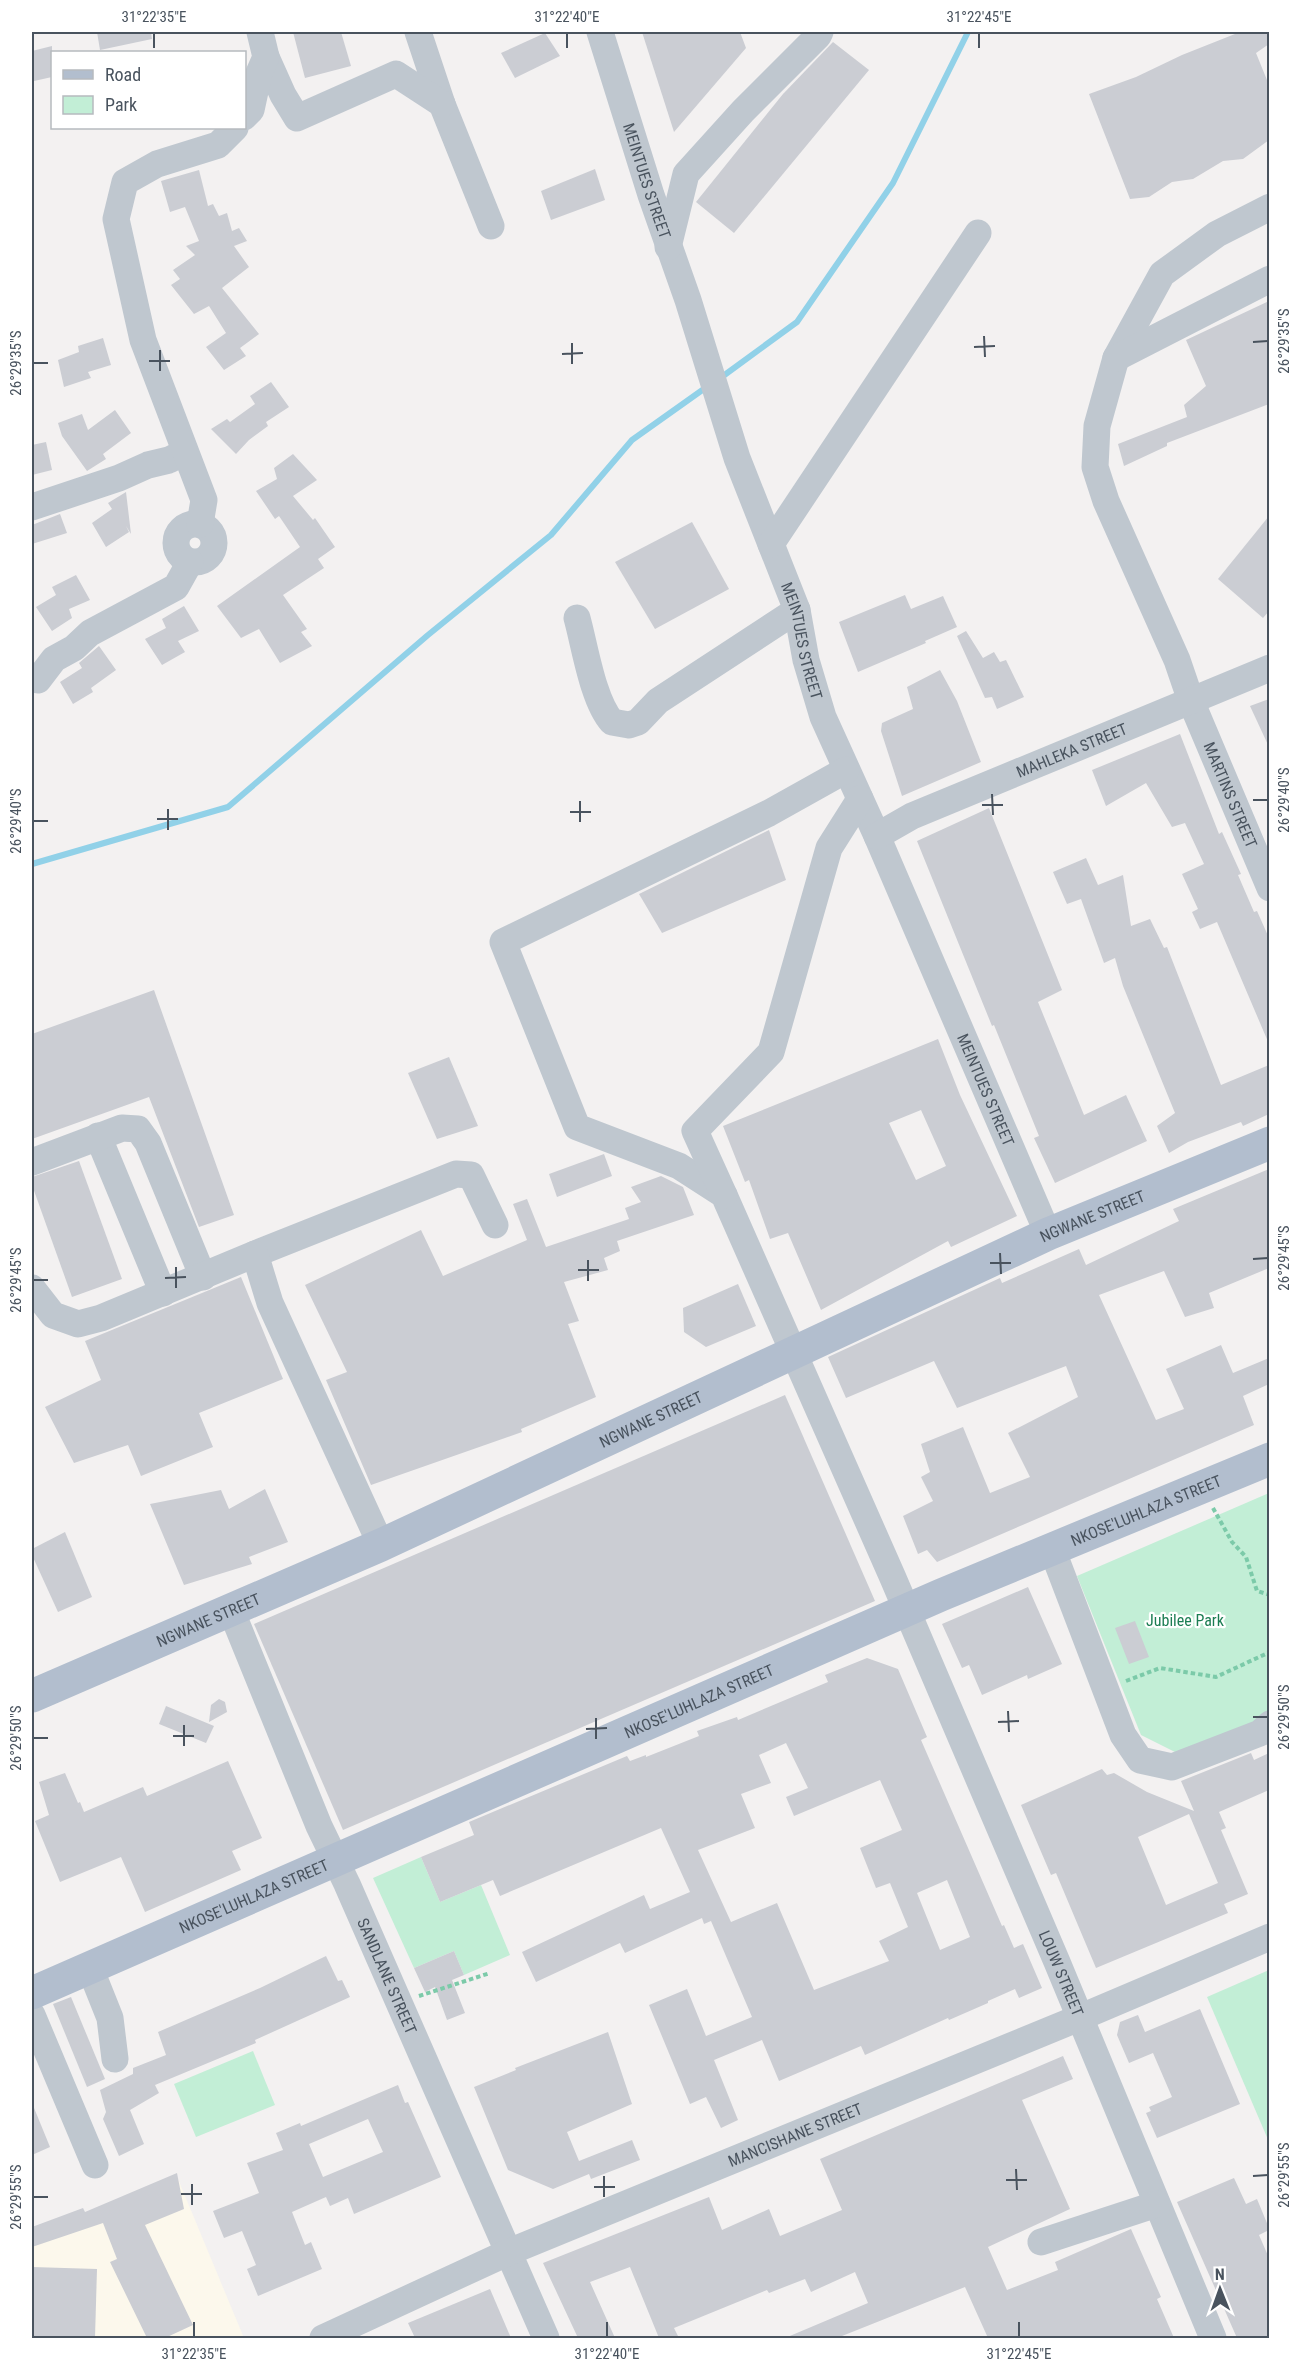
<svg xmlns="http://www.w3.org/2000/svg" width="1301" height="2370" viewBox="0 0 1301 2370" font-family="'Roboto Condensed',sans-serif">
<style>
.commercial{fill:#fcf8ec}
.green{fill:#c2eed6}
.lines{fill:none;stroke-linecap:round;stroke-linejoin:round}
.stream{stroke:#91d1e8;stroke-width:6}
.building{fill:#cbcdd3;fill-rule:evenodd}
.path{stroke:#7ccaa9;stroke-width:4;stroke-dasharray:4.5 3;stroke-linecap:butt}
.minor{stroke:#bfc7cf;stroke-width:27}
.major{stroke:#b2bece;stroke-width:33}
.ticks{fill:none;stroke:#49535e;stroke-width:2}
.labels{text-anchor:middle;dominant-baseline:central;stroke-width:4.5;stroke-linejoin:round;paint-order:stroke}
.street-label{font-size:16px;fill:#49535e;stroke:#fff}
.park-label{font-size:16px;fill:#1c7d53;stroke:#fff}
.neatline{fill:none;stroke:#49535e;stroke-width:2}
.ticks-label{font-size:15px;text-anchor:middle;fill:#49535e}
</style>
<rect width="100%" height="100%" fill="#f3f1f1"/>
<path class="commercial" d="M178,2179L244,2338H32V2239Z"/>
<g class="green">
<path d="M1269,1493L1270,1708L1266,1718L1179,1754L1141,1735L1077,1576Z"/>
<path d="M421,1857L440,1902L481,1885L510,1955L464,1975L454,1951L414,1968L373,1878Z"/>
<path d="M1269,1970V2142L1207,1997Z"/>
<path d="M253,2051L275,2105L196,2137L174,2084Z"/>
</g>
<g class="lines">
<g class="stream">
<path d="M719,379L797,322L893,183L968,32"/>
<path d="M32,864L228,807L428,635L551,535L632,440L708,386"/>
</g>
</g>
<g class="building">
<path d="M97,32H151L152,39L100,50Z"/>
<path d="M293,32H341L351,66L305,78Z"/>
<path d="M642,32H740L746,48L674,132Z"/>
<path d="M1240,32H1269V44L1256,53L1269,85V140L1243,159L1223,161L1193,179L1172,182L1149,197L1130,199L1089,94L1136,77L1182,55Z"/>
<path d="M545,33L560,56L515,78L501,53Z"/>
<path d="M833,42L869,70L734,233L696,202L783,94Z"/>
<path d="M52,46V77L34,81L32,51Z"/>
<path d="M595,169L605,200L551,220L541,191Z"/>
<path d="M199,170L208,206L213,204L219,216L227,213L232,231L239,228L247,241L234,246L249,267L222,288L259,334L240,348L246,356L224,370L206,347L226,333L209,306L194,314L171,285L180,279L173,270L195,255L186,246L199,241L185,207L170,212L161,181Z"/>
<path d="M1269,301V404L1167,443V446L1124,466L1118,444L1187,417L1184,405L1206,386L1186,340Z"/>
<path d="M103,338L111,365L88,372L91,378L64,387L58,360L79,352L78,346Z"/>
<path d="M271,382L289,407L266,422L268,426L249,440L236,454L211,429L227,419L230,422L255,404L250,396Z"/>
<path d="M115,410L131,433L103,454L106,459L87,471L62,436L58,423L82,414L88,430Z"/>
<path d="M46,442L52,470L32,475V445Z"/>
<path d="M293,454L317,480L293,496L313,520L315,518L335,547L318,559L324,568L283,595L307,629L301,632L312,646L280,663L259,629L241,638L217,606L300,547L279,516L275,519L256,491L277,479L274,468Z"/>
<path d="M126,492L131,534L126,526L129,532L106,547L92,523L112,509L108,503Z"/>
<path d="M60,514L67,533L32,544V525Z"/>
<path d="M1269,516V611L1263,618L1218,579Z"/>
<path d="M692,522L729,589L655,629L615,562Z"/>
<path d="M76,575L90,600L69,609L72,618L52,631L36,607L56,595L52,587Z"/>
<path d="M905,595L911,609L943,596L957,627L925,641L926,643L858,672L839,622Z"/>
<path d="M184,606L199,631L178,641L185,652L162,665L145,639L166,628L162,619Z"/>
<path d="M966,631L983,658L994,652L1000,662L1006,660L1024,697L997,709L992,697L985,698L957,636Z"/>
<path d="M99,646L116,670L91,688L93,692L73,704L60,682L82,668L79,663Z"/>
<path d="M940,670L957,701L981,762L902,796L881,731L882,723L913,709L907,687Z"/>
<path d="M1269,699V747L1250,706Z"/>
<path d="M1180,734L1219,834L1222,832L1241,874L1238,875L1254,912L1257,911L1269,938V1044L1217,922L1200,929L1192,912L1198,909L1182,874L1204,864L1185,823L1172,827L1146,783L1106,806L1092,770Z"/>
<path d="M989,808L1062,990L1038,1002L1084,1115L1126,1095L1147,1141L1055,1183L1034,1138L1039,1136L994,1025L992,1026L917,841Z"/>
<path d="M769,830L786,880L662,933L639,894Z"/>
<path d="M1086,858L1098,885L1123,875L1131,926L1150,919L1164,948L1167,947L1221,1085L1269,1065V1114L1243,1126L1241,1122L1188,1142L1169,1153L1157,1126L1175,1113L1123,986L1115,958L1104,963L1081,899L1067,904L1053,872Z"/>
<path d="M154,990L234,1215L199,1227L149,1097L32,1139V1034Z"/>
<path d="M938,1039L960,1095L1017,1216L951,1247L948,1241L821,1310L788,1233L770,1239L749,1180L745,1182L723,1126ZM921,1110L946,1166L916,1180L889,1123Z"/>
<path d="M449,1057L478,1126L437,1139L408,1073Z"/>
<path d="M604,1154L612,1176L557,1197L549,1174Z"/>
<path d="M79,1161L122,1279L72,1297L32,1185V1177Z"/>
<path d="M1269,1169V1268L1209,1293L1214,1308L1185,1317L1164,1271L1099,1295L1156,1420L1184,1409L1166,1369L1221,1345L1233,1373L1269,1358V1384L1243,1396L1254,1425L937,1562L927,1550L918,1554L903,1516L933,1501L921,1477L930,1472L921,1444L963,1427L990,1493L1030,1477L1008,1433L1078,1397L1066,1366L957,1408L934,1361L846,1398L828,1357L1000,1278L1002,1283L1079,1249L1086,1265L1179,1221L1173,1209Z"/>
<path d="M661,1176L683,1187L694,1215L617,1241L620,1251L604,1258L608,1270L564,1282L579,1321L568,1324L596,1397L521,1429L522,1432L371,1485L326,1380L347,1372L305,1285L421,1230L443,1276L527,1240L513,1204L527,1199L546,1247L629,1219L625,1208L641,1202L631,1187Z"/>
<path d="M241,1277L283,1379L199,1413L213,1447L141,1476L128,1445L74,1463L45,1407L101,1380L85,1341Z"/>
<path d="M738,1284L756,1326L706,1347L684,1332L683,1308Z"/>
<path d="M785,1395L875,1601L343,1830L254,1624Z"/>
<path d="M265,1489L288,1542L249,1557L252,1564L184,1585L150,1504L221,1490L229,1509Z"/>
<path d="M65,1532L92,1597L58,1612L32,1555V1549Z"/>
<path d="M1028,1587L1062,1664L1028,1679L1027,1675L982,1695L969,1665L962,1668L942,1624Z"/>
<path d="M1135,1621L1149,1657L1129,1664L1115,1628Z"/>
<path d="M867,1658L898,1669L927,1737L921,1740L1002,1926L1004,1925L1014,1948L1023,1944L1042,1988L1019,1998L1015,1989L988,2001V2003L949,2020L948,2018L865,2055L861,2046L779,2081L762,2040L714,2060L738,2120L721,2128L706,2097L690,2104L649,2005L687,1989L706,2036L752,2017L711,1921L704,1924L702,1918L625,1953L620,1943L536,1982L522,1952L644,1895L650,1909L690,1892L661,1828L500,1896L493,1880L440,1902L421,1857L474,1835L469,1822L627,1756L630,1761L646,1755V1757L699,1736L697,1731L737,1717L738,1720L828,1682L825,1675ZM786,1743L808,1788L786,1797L794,1816L880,1780L902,1830L860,1848L876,1888L890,1883L908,1927L879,1941L889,1961L814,1990L777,1903L731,1922L698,1850L755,1828L741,1794L771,1783L759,1755ZM947,1880L970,1937L940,1950L917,1893Z"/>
<path d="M219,1699L225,1702L227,1712L209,1722L211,1705Z"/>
<path d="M166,1706L214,1726L206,1743L159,1724Z"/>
<path d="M1251,1753L1254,1760L1269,1753V1790L1219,1812L1226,1828L1221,1830L1248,1894L1224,1904L1228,1913L1096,1968L1056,1873L1051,1875L1021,1805L1102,1769L1107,1775L1114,1773L1147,1792L1194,1811L1181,1781ZM1189,1814L1218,1883L1166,1905L1138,1837Z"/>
<path d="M228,1761L262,1838L232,1851L241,1870L145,1912L121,1857L60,1882L35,1821L49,1815L39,1782L65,1773L78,1803L80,1802L84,1812L143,1787L147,1796Z"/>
<path d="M454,1951L464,1975L452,1980L465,2013L447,2020L435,1987L425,1992L414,1968Z"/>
<path d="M326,1956L338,1981L342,1980L350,1997L255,2040L256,2043L155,2085L159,2093L130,2110L144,2144L119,2156L103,2119L106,2112L100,2090L133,2074V2068L166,2055L158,2032L260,1988Z"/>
<path d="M71,1997L105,2079L87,2087L53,2004Z"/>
<path d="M1200,2009L1240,2104L1157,2138L1146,2113L1151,2111L1149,2107L1172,2097L1153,2053L1129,2063L1117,2035L1120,2022L1138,2015L1145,2032Z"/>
<path d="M608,2032L632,2104L567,2132L579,2161L632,2140L640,2160L591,2179L589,2174L553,2189L508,2170L474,2087L516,2070L515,2068Z"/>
<path d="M1063,2056L1073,2079L1022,2100L1070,2209L988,2247L1007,2290L1058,2270L1055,2262L1131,2229L1161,2297L1157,2299L1174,2338H988L965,2287L837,2338H785L868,2303L855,2272L811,2292L805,2279L769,2293L767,2290L674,2328L679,2338H659L630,2267L590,2282L615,2338H578L543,2263L709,2197L722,2230L769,2209L780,2236L842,2210L820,2159Z"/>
<path d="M398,2085L405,2103L408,2102L441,2177L354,2214L348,2198L330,2206L326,2197L292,2212L305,2245L311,2242L322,2269L258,2296L247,2269L256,2265L242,2231L224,2238L213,2211L259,2193L247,2163L283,2150L276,2133L300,2123L301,2126ZM368,2119L383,2152L323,2177L309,2144Z"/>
<path d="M32,2103L50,2147L32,2155Z"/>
<path d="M177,2173L184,2209L145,2225L193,2325L165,2338H147L110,2262L117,2259L103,2223L32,2247V2227L83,2208L85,2212Z"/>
<path d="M1234,2178L1246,2204L1257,2199L1269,2228V2230L1259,2235L1269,2258V2338H1237L1177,2202Z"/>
<path d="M32,2267L97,2269L95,2338H32Z"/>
<path d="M490,2289L511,2338H415L408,2323Z"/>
</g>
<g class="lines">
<g class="path">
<path d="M1213,1508L1232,1542L1246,1557L1257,1591L1270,1595"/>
<path d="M1126,1681L1160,1668L1216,1677L1270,1652"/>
<path d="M419,1996L490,1973"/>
</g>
<g class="minor">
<path d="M418,32L442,104L491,226"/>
<path id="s1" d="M600,32L651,195L688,300L737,458L797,610L806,660L823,717L877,836L1048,1234"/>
<path d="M266,57L283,95L297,118L396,74L442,104"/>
<path d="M244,117L251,110L259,73L266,57L260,32"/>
<path id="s2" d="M1270,207L1217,234L1162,274L1116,358L1097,426L1095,467L1106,501L1177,660L1191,701L1270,888"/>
<path d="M668,247L686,174L743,111L818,36L820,32"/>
<path d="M1116,358L1270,279"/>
<path d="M32,507L119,478L148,465L169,460L185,452"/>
<circle cx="195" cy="543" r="19"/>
<path d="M200,524L204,500L143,340L116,219L125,182L157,164L218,145L235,128"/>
<path d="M771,544L978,233"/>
<path d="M577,618C585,647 593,701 612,722L629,725L638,722L658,701L797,610"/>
<path d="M38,680L54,659L74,648L90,633L176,587L190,562"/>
<path id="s3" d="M846,770L769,813L503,942L577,1127L679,1166L724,1195L893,1578L1057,1962L1213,2338"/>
<path id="s4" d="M877,836L912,816L1270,668"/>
<path d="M98,1136L163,1293"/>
<path d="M32,1162L122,1128L138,1129L148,1143L203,1277"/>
<path d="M724,1195L695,1131L771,1052L829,848L860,799"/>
<path d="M255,1254L456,1174L471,1175L495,1225"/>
<path d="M32,1288L53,1315L78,1324L101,1318L255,1254L270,1303L381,1545"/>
<path d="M1052,1549L1123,1735L1140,1760L1172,1767L1260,1733L1270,1724"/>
<path id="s5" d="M231,1610L319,1826L347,1884L546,2338"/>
<path d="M90,1968L110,2018L115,2059"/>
<path d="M32,2015L95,2165"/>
<path d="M1041,2242L1157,2204"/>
<path id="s6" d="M323,2338L509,2252L1079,2018L1270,1937"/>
</g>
<g class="major">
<path id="s7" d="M32,1696L381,1545L1048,1234L1270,1143"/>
<path id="s8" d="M32,1993L941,1595L1270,1459"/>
</g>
</g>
<path class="ticks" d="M154,33V48M567,33V48M979,33V48M984,336L985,357M1253,342L1268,341M572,343V364M974,347L995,346M160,350V371M562,354L583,353M149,361H170M33,363H48M992,794L993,815M1253,800H1268M580,801V822M982,805H1003M168,809V830M570,812H591M157,819H178M33,821H48M1000,1253L1001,1274M1253,1259L1268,1258M588,1260V1281M990,1263H1011M176,1267V1288M578,1270H599M165,1278L186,1277M33,1280H48M1008,1711L1009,1732M1253,1717H1268M596,1718V1739M998,1722L1019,1721M184,1725V1746M586,1729L607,1728M173,1736H194M33,1738H48M1016,2169L1017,2190M604,2176V2197M1253,2176L1268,2175M1006,2180H1027M192,2184V2205M594,2187H615M181,2194H202M33,2197H48M194,2322V2337M607,2322V2337M1019,2322V2337"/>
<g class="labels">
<g class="street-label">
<text stroke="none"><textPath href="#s1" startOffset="156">MEINTUES STREET</textPath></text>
<text stroke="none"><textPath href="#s1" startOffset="642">MEINTUES STREET</textPath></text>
<text stroke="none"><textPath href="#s4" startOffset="213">MAHLEKA STREET</textPath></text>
<text stroke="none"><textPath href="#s2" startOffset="690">MARTINS STREET</textPath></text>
<text stroke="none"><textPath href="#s1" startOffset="1128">MEINTUES STREET</textPath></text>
<text stroke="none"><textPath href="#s7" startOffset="1164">NGWANE STREET</textPath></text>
<text stroke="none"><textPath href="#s7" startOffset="678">NGWANE STREET</textPath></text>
<text stroke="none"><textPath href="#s8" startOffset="1214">NKOSE'LUHLAZA STREET</textPath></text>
<text stroke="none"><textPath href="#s7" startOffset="192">NGWANE STREET</textPath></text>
<text stroke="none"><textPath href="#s8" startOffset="728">NKOSE'LUHLAZA STREET</textPath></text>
<text stroke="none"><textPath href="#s8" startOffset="242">NKOSE'LUHLAZA STREET</textPath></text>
<text stroke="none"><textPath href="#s3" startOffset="1594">LOUW STREET</textPath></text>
<text stroke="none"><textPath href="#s5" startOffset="398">SANDLANE STREET</textPath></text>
<text stroke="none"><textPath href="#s6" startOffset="514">MANCISHANE STREET</textPath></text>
</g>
<g class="park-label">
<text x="1185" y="1620">Jubilee Park</text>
</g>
</g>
<rect width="1301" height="2370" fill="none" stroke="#ffffff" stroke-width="66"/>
<rect x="51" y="51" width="195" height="78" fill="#ffffff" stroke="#b6babf" stroke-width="1.5"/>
<rect x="63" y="70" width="30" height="9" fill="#b2bece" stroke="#b6babf" stroke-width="1.5"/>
<text x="105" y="81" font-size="18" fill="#49535e">Road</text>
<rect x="63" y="96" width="30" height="18" fill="#c2eed6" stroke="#b6babf" stroke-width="1.5"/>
<text x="105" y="111" font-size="18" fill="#49535e">Park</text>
<g transform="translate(1220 2289) rotate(359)" stroke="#ffffff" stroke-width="4.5" paint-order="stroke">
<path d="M0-4.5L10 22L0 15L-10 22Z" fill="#49535e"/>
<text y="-9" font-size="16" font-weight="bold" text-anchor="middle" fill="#49535e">N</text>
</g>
<rect x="33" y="33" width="1235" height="2304" class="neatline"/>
<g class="ticks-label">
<text x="154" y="22">31°22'35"E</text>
<text x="567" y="22">31°22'40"E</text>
<text x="979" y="22">31°22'45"E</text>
<text transform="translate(1284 341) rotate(-90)" y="5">26°29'35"S</text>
<text transform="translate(16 363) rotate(-90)" y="5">26°29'35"S</text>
<text transform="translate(1284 800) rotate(-90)" y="5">26°29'40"S</text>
<text transform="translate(16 821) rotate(-90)" y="5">26°29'40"S</text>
<text transform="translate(1284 1258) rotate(-90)" y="5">26°29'45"S</text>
<text transform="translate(16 1280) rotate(-90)" y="5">26°29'45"S</text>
<text transform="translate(1284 1717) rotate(-90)" y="5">26°29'50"S</text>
<text transform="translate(16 1738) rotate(-90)" y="5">26°29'50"S</text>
<text transform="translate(1284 2175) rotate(-90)" y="5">26°29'55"S</text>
<text transform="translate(16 2197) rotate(-90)" y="5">26°29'55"S</text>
<text x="194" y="2359">31°22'35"E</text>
<text x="607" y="2359">31°22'40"E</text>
<text x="1019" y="2359">31°22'45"E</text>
</g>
</svg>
